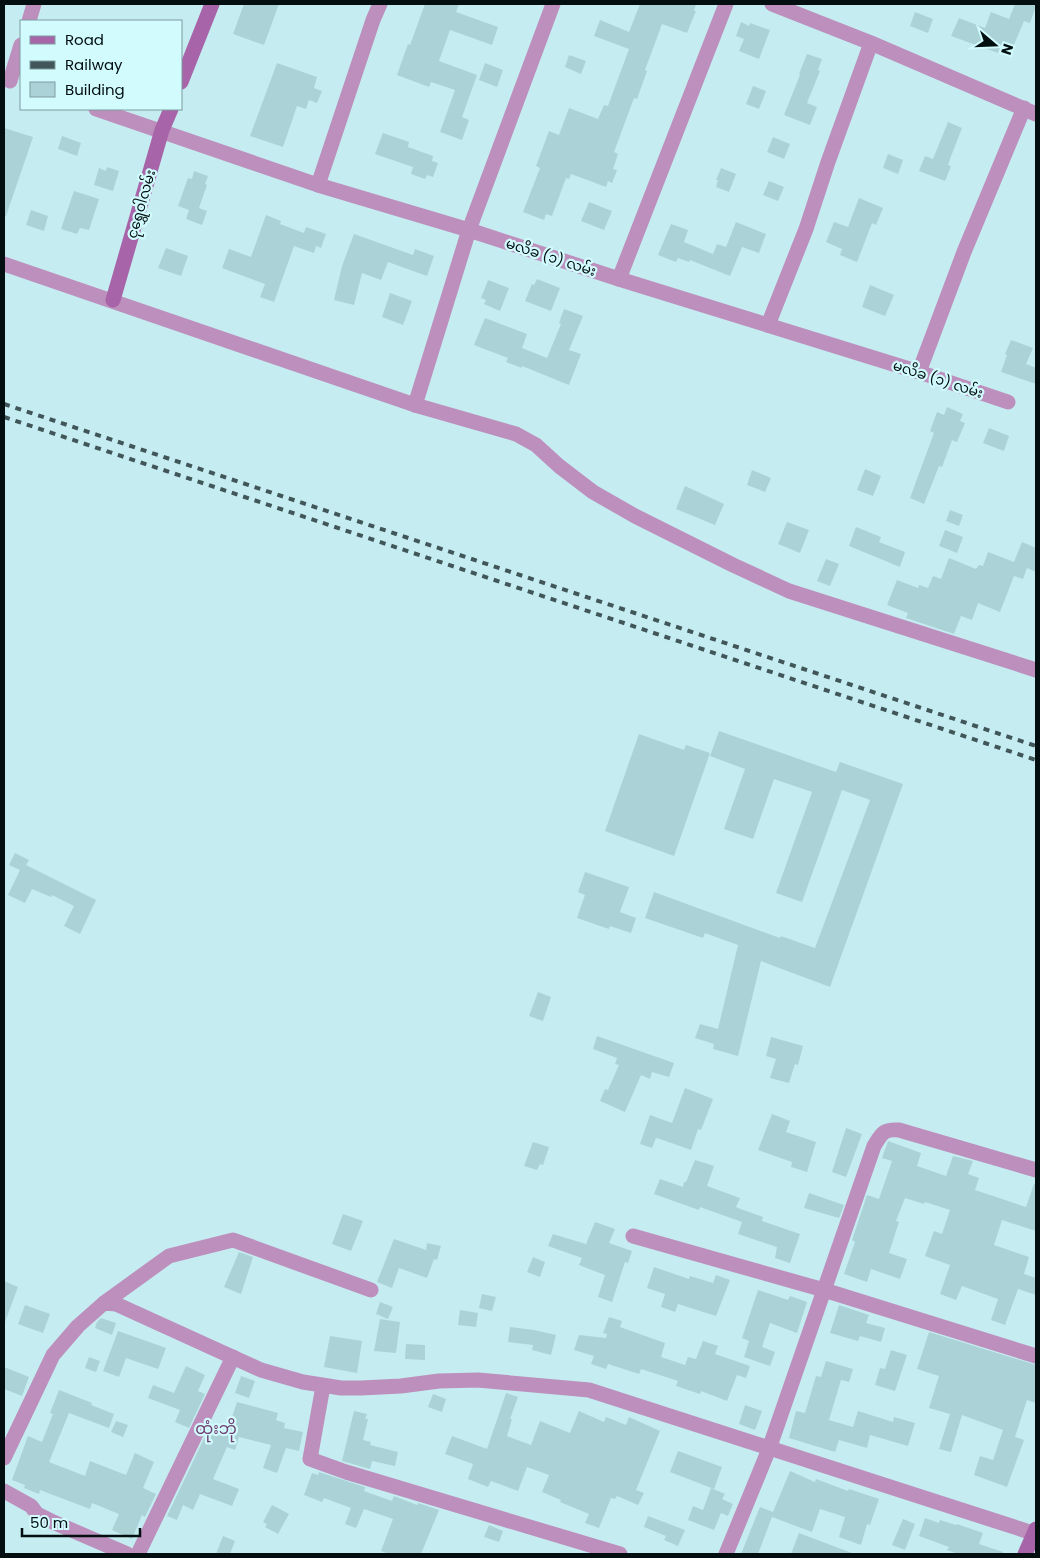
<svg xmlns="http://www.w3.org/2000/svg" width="1040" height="1558" viewBox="0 0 1040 1558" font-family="Poppins,'Noto Sans Myanmar',sans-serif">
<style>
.building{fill:#abd3d7}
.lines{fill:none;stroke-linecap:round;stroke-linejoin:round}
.street{stroke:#bd8fbd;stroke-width:15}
.secondary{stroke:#a764a8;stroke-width:15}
.rail{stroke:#415659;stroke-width:4;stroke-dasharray:6 6;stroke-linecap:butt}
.labels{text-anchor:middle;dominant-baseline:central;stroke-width:4.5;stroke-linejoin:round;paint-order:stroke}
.street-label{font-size:14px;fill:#020e10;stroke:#d2fbfe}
.quarter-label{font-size:16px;fill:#713f71;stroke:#d2fbfe}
</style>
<rect width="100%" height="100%" fill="#c5edf1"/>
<g class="building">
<path d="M244,4H279L264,45L233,34Z"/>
<path d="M425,4H459L456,12L498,27L492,45L450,30L439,61L477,75L462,117L469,120L462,140L440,132L455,90L431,82L429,87L397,75L408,44L410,45Z"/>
<path d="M640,4H696L694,11H696L687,33L662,24L645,70L647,71L637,99L634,98L614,152L618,154L613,169L617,170L612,183L608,181L606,187L571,174L569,179L566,178L552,216L546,214L544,220L523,212L540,168L536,166L549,131L559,135L569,108L598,119L604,105L608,106L629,49L594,36L600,20L629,32Z"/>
<path d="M1015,4H1036V6L1030,23L1024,21L1013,47L1002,43L998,53L951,36L959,18L985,28L991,12L1009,19Z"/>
<path d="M915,12L933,19L928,33L910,26Z"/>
<path d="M741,22L749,26L750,23L770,30L759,59L739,51L744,39L736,36Z"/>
<path d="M807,54L822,59L818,70L820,71L807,103L817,107L810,125L784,115L800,75L799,74Z"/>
<path d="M569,55L586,61L581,74L565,67Z"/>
<path d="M277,63L317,77L314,88L322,91L317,103L309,100L306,109L297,106L283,147L250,136Z"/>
<path d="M485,63L503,70L497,87L479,80Z"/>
<path d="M753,86L766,91L759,109L746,104Z"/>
<path d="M948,122L962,128L950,159L948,165L951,166L945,181L919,171L925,156L933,159Z"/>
<path d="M4,128L33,137L6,216H4Z"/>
<path d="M383,133L409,142L408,147L433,156L432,161L438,163L433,177L427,175L425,179L411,174L413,167L375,154Z"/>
<path d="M62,136L81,143L77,156L58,149Z"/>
<path d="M773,137L790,144L784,159L767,152Z"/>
<path d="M888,154L903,160L898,174L883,168Z"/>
<path d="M107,167L119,171L113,191L94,185L99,168L106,171Z"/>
<path d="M721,168L736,174L729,192L716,187L718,180H716Z"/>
<path d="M194,171L208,176L205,184L207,185L199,208L207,211L202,225L186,219L189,210L178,206L188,178L192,179Z"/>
<path d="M769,181L784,187L778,201L763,195Z"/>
<path d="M74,191L99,199L89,230L80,228L77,234L61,229Z"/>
<path d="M859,198L883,208L876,225L872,223L857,262L840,255L842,249L826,242L834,222L848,227Z"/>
<path d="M589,202L612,211L604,230L581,221Z"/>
<path d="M31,210L48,216L44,231L26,225Z"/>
<path d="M266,215L281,221L280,224L304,233L306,227L326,234L321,248L316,246L314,253L294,246L274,302L260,297L265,284L222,268L229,249L251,257Z"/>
<path d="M736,222L766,234L759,253L742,247L730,276L690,260L689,262L678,258L676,262L658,255L671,224L688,230L684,242L713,254L717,244L726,247Z"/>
<path d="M354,234L413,255L415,249L434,256L427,276L388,262L381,280L362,273L354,305L334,300L342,266Z"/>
<path d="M166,248L188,256L181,276L158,268Z"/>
<path d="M537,279L560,288L551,311L525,301L532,284L534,285Z"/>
<path d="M488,280L509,288L500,311L484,304L486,300L481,298Z"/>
<path d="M870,285L894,295L885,316L862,307Z"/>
<path d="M390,293L412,301L403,325L382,317Z"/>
<path d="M564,309L583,316L569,350L581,354L569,385L522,366V368L506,362L508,358L474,345L485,318L527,334L522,348L547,358L561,324L559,323Z"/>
<path d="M1011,340L1033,348L1026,364L1036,368V384L1001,372L1007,355L1005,354Z"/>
<path d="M947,407L963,414L960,421L965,423L957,442L952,440L942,467L939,466L924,504L910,498L934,433L930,431L937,412L944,415Z"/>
<path d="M989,428L1009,436L1004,451L983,443Z"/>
<path d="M865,469L881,476L873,496L857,490Z"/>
<path d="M752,470L771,478L765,492L747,485Z"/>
<path d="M685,486L724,504L715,525L676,509Z"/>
<path d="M950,510L963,515L959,526L946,521Z"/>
<path d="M787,522L809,530L800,553L778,544Z"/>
<path d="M856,527L881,537L879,542L905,552L900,567L849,546Z"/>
<path d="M945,530L963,537L957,553L939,546Z"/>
<path d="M1022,542L1036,548V572L1027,568L1023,579L1014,576L1000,612L978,603L972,620L961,616L954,634L906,618L908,613L887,605L897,580L918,588L919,585L928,588L933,576L941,579L949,558L976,569L979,565L983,566L988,552L1014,562Z"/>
<path d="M826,559L839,564L830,586L817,581Z"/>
<path d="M719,731L836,772L840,762L903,784L830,987L761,961L738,1056L713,1049L714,1044L695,1038L700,1024L718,1029L738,945L705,933L703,938L645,918L654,892L780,938L781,936L815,948L870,800L842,790L802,902L776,893L812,792L774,779L753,839L724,829L745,769L710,756Z"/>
<path d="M639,734L684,750L686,745L710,753L674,856L605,831Z"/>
<path d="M15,853L29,860L26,865L96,900L80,934L64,926L74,906L52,895L51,897L32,889L25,903L8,895L20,870L9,865Z"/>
<path d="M585,872L629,887L620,912L636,918L631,933L610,926L609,929L577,918L585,895L578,892Z"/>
<path d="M538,992L551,997L543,1021L529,1016Z"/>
<path d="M597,1036L674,1063L669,1077L652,1072L650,1079L641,1075L625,1112L600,1101L605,1089L608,1090L619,1065L615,1064L617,1058L593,1049Z"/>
<path d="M771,1037L803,1046L798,1065L795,1064L789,1083L770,1078L776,1059L766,1056Z"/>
<path d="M685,1088L713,1099L701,1130L698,1129L691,1150L660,1139L656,1138L652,1148L640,1144L650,1115L672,1123Z"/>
<path d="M772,1114L790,1121L786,1132L816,1142L807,1172L791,1167L792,1162L758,1150Z"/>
<path d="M846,1128L862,1134L846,1177L832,1172Z"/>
<path d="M888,1141L921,1153L917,1166L946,1176L953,1156L973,1161L968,1174L979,1178L975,1190L1026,1207L1034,1184H1036V1231L1002,1220L994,1245L1029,1257L1024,1274L1036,1278V1295L1018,1289L1005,1325L991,1320L998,1299L962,1286L956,1300L940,1294L950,1265L925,1256L934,1231L942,1234L950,1210L925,1202L924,1204L905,1198L896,1221L899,1222L889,1253L907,1259L900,1279L871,1269L867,1282L844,1274L855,1242L852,1240L867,1195L879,1199L892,1161L882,1158Z"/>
<path d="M533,1142L549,1147L543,1165L540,1164L537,1170L524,1166Z"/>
<path d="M695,1160L714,1166L707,1186L740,1198L736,1207L738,1208L763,1217L762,1221L800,1234L790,1263L775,1258L777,1247L738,1234L742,1222L700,1207L699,1210L654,1194L660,1179L683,1187L684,1182H686Z"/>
<path d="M809,1193L844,1205L839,1218L804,1208Z"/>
<path d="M343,1214L363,1221L351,1251L332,1244Z"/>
<path d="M595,1222L615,1229L609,1243L632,1251L628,1263L625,1262L612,1302L598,1297L605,1275L579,1265L582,1258L548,1246L553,1234L586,1244Z"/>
<path d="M394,1239L426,1250L427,1243L441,1246L437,1260L434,1259L427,1278L399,1268L392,1288L377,1282Z"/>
<path d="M239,1252L253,1257L241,1294L224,1287Z"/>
<path d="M533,1257L545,1262L540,1277L527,1272Z"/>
<path d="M654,1267L689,1279L690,1276L713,1283L716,1275L730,1280L716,1316L678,1304L675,1312L661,1307L665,1294L647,1288Z"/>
<path d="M4,1281L18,1287L5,1322H4Z"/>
<path d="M758,1290L788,1300L790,1296L807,1302L797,1333L770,1323L762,1347L775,1352L770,1366L744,1357L749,1341L742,1338Z"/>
<path d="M482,1294L496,1297L492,1311L479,1308Z"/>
<path d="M380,1302L393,1307L388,1319L376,1314Z"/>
<path d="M25,1305L50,1314L43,1333L18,1324Z"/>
<path d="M839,1305L869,1315L866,1323L885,1328L881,1342L860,1336L858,1341L830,1333Z"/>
<path d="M460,1310L478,1313L476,1327L458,1325Z"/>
<path d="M609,1317L622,1321L620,1327L665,1343L661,1357L685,1365L688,1357L696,1359L703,1341L718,1346L715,1354L750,1366L746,1378L737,1375L727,1401L701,1391L700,1394L676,1386L678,1381L641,1369L639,1374L608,1364L606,1369L591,1364L594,1356L574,1350L579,1335L606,1338L607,1334L603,1333Z"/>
<path d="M101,1318L116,1323L112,1335L95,1328L97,1322Z"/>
<path d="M380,1319L400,1322L396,1353L374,1351Z"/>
<path d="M510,1327L534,1330L556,1335L551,1355L532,1350L533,1345L508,1342Z"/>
<path d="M118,1331L166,1348L158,1369L126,1358L119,1377L103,1371Z"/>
<path d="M929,1332L1036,1365V1403L1027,1400L1015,1437L1024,1440L1007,1487L974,1475L980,1456L993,1460L1003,1430L962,1415L951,1452L939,1449L950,1414L929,1408L939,1376L917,1369Z"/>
<path d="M330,1336L362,1341L357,1373L324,1367Z"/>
<path d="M406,1344L425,1345V1360L405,1359Z"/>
<path d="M891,1350L907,1355L895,1391L875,1385L880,1368L885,1369Z"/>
<path d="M89,1357L100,1361L96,1372L85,1368Z"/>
<path d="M826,1361L853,1369L849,1382L841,1380L829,1420L853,1427L858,1411L893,1422L894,1417L915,1423L908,1446L870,1435L867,1448L839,1440L835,1452L789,1438L796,1411L805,1413L816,1376L821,1377Z"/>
<path d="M186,1366L205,1375L198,1391L205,1394L189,1428L175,1422L180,1410L148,1398L153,1385L174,1393Z"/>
<path d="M4,1367L29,1377L22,1396L4,1389Z"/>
<path d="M241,1376L255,1381L249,1398L235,1393Z"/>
<path d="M59,1390L92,1403L91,1405L114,1414L109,1428L69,1413L49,1462L85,1476L90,1461L126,1475L135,1453L154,1462L143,1488L156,1494L145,1517L142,1515L132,1539L112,1530L119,1514L92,1503L90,1509L40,1490L39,1494L24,1488L25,1485L12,1480L28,1436L42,1442L53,1414L50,1413Z"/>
<path d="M506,1393L518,1397L510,1419H512L507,1436L531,1445L540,1421L570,1433L579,1411L604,1422L606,1417L626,1425L629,1417L660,1431L636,1490L644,1493L638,1505L617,1496L615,1499L611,1498L599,1528L585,1523L589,1514L560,1502L561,1500L542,1492L549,1475L527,1467L518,1491L491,1481L488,1487L468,1479L473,1464L445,1454L452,1436L487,1449Z"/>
<path d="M433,1394L446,1399L442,1412L428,1407Z"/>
<path d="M237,1402L278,1413L276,1420L285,1423L284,1428L303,1432L299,1451L286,1448L277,1473L263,1468L271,1445L239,1437L235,1450L227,1447L213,1479L239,1489L232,1506L200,1494L193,1510L183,1505L177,1520L167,1516L210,1426L227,1433Z"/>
<path d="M745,1405L762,1411L755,1430L739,1424Z"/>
<path d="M354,1411L367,1414L365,1419H368L363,1440L371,1442L370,1445L398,1452L395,1466L372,1461L370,1469L342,1461Z"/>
<path d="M116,1421L128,1425L123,1437L111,1432Z"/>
<path d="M678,1451L722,1467L714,1489L670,1472Z"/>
<path d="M790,1471L815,1482L816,1479L848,1491L849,1489L879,1499L870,1525L867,1524L861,1545L839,1537L845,1517L820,1509L812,1532L772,1517L758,1554H741L760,1507L773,1512Z"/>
<path d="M319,1472L365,1487L364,1491L392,1501L394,1496L417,1505L418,1503L439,1510L421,1554H389L381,1551L393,1519L364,1509L356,1528L345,1524L351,1508L324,1498L322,1502L304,1495L312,1473L318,1475Z"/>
<path d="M711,1488L725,1494L722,1499L733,1504L728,1516L721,1513L714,1530L688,1520L693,1506L703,1510Z"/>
<path d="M272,1505L289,1514L278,1534L265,1527L267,1524L263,1522Z"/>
<path d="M648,1516L685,1530L678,1546L664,1540L666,1536L644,1527Z"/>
<path d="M925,1518L939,1523L940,1520L956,1525L957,1524L983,1533L979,1544L1003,1552V1554H958L947,1550L949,1547L919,1536Z"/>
<path d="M903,1519L915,1524L905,1550L892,1545Z"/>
<path d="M489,1525L503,1531L499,1542L484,1537Z"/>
<path d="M799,1533L852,1553V1554H791Z"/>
<path d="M223,1536L235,1541L230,1554H216Z"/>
</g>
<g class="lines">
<g class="street">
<path d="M772,4L871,43L1036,114"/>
<path d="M29,21L34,4"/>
<path d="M10,81L21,45"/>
<path d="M96,109L318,185L469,230L619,279L919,372L1008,402"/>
<path d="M318,185L373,20L380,4"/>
<path d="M4,264L415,405L516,434L536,445L559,466L593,492L635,516L733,565L789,591L1036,670"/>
<path d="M619,279L726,4"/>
<path d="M768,325L806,229L828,162L871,43"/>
<path d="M919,372L964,252L1024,108"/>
<path d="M415,405L469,230L553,4"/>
<path d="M633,1236L824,1290L1036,1356"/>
<path d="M104,1303L169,1256L233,1240L371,1290"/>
<path d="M323,1386L310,1459L346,1472L620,1554"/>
<path d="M4,1458L53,1355L78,1326L104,1303L116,1304L261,1370L303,1382L341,1388H361L401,1386L439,1381L478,1380L589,1390L1036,1534"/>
<path d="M4,1491L31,1506L37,1514L53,1522L127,1554"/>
<path d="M138,1554L233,1357"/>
<path d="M726,1554L769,1449L874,1146C882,1133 883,1129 899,1130L1036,1170"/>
</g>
<g class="secondary">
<path d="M181,82L212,4"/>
<path d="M113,300L162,130L171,109"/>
<path d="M1025,1554L1036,1529"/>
</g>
<g class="rail">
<path d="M4,404L1036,746"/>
<path d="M4,417L1036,760"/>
</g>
</g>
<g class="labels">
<g class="street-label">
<text transform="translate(141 204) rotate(-74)">ငုရွှေဝါလမ်း</text>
<text transform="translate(551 257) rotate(18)">မလိခ (၁) လမ်း</text>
<text transform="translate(938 379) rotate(18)">မလိခ (၁) လမ်း</text>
</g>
<g class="quarter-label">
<text x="216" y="1428">ထုံးဘို</text>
</g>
</g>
<rect width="1040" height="1558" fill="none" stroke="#020e10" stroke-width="10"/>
<rect x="20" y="20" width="162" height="90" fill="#d2fbfe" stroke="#7f9c9f"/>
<rect x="30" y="36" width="25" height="8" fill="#a764a8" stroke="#7f9c9f"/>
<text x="65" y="45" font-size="15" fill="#020e10">Road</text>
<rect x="30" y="61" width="25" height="8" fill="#415659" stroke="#7f9c9f"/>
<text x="65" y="70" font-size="15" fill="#020e10">Railway</text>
<rect x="30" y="82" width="25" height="15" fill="#abd3d7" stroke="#7f9c9f"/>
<text x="65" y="95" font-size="15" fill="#020e10">Building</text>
<g transform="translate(995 45) rotate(109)" stroke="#d2fbfe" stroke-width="4" paint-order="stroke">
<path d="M0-4L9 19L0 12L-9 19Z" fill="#020e10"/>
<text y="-8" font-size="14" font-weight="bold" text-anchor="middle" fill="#020e10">N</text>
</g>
<path d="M22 1528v8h118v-8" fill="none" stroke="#020e10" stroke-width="2.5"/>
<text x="30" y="1528" font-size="15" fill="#020e10" stroke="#d2fbfe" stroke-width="4" paint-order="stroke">50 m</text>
</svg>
